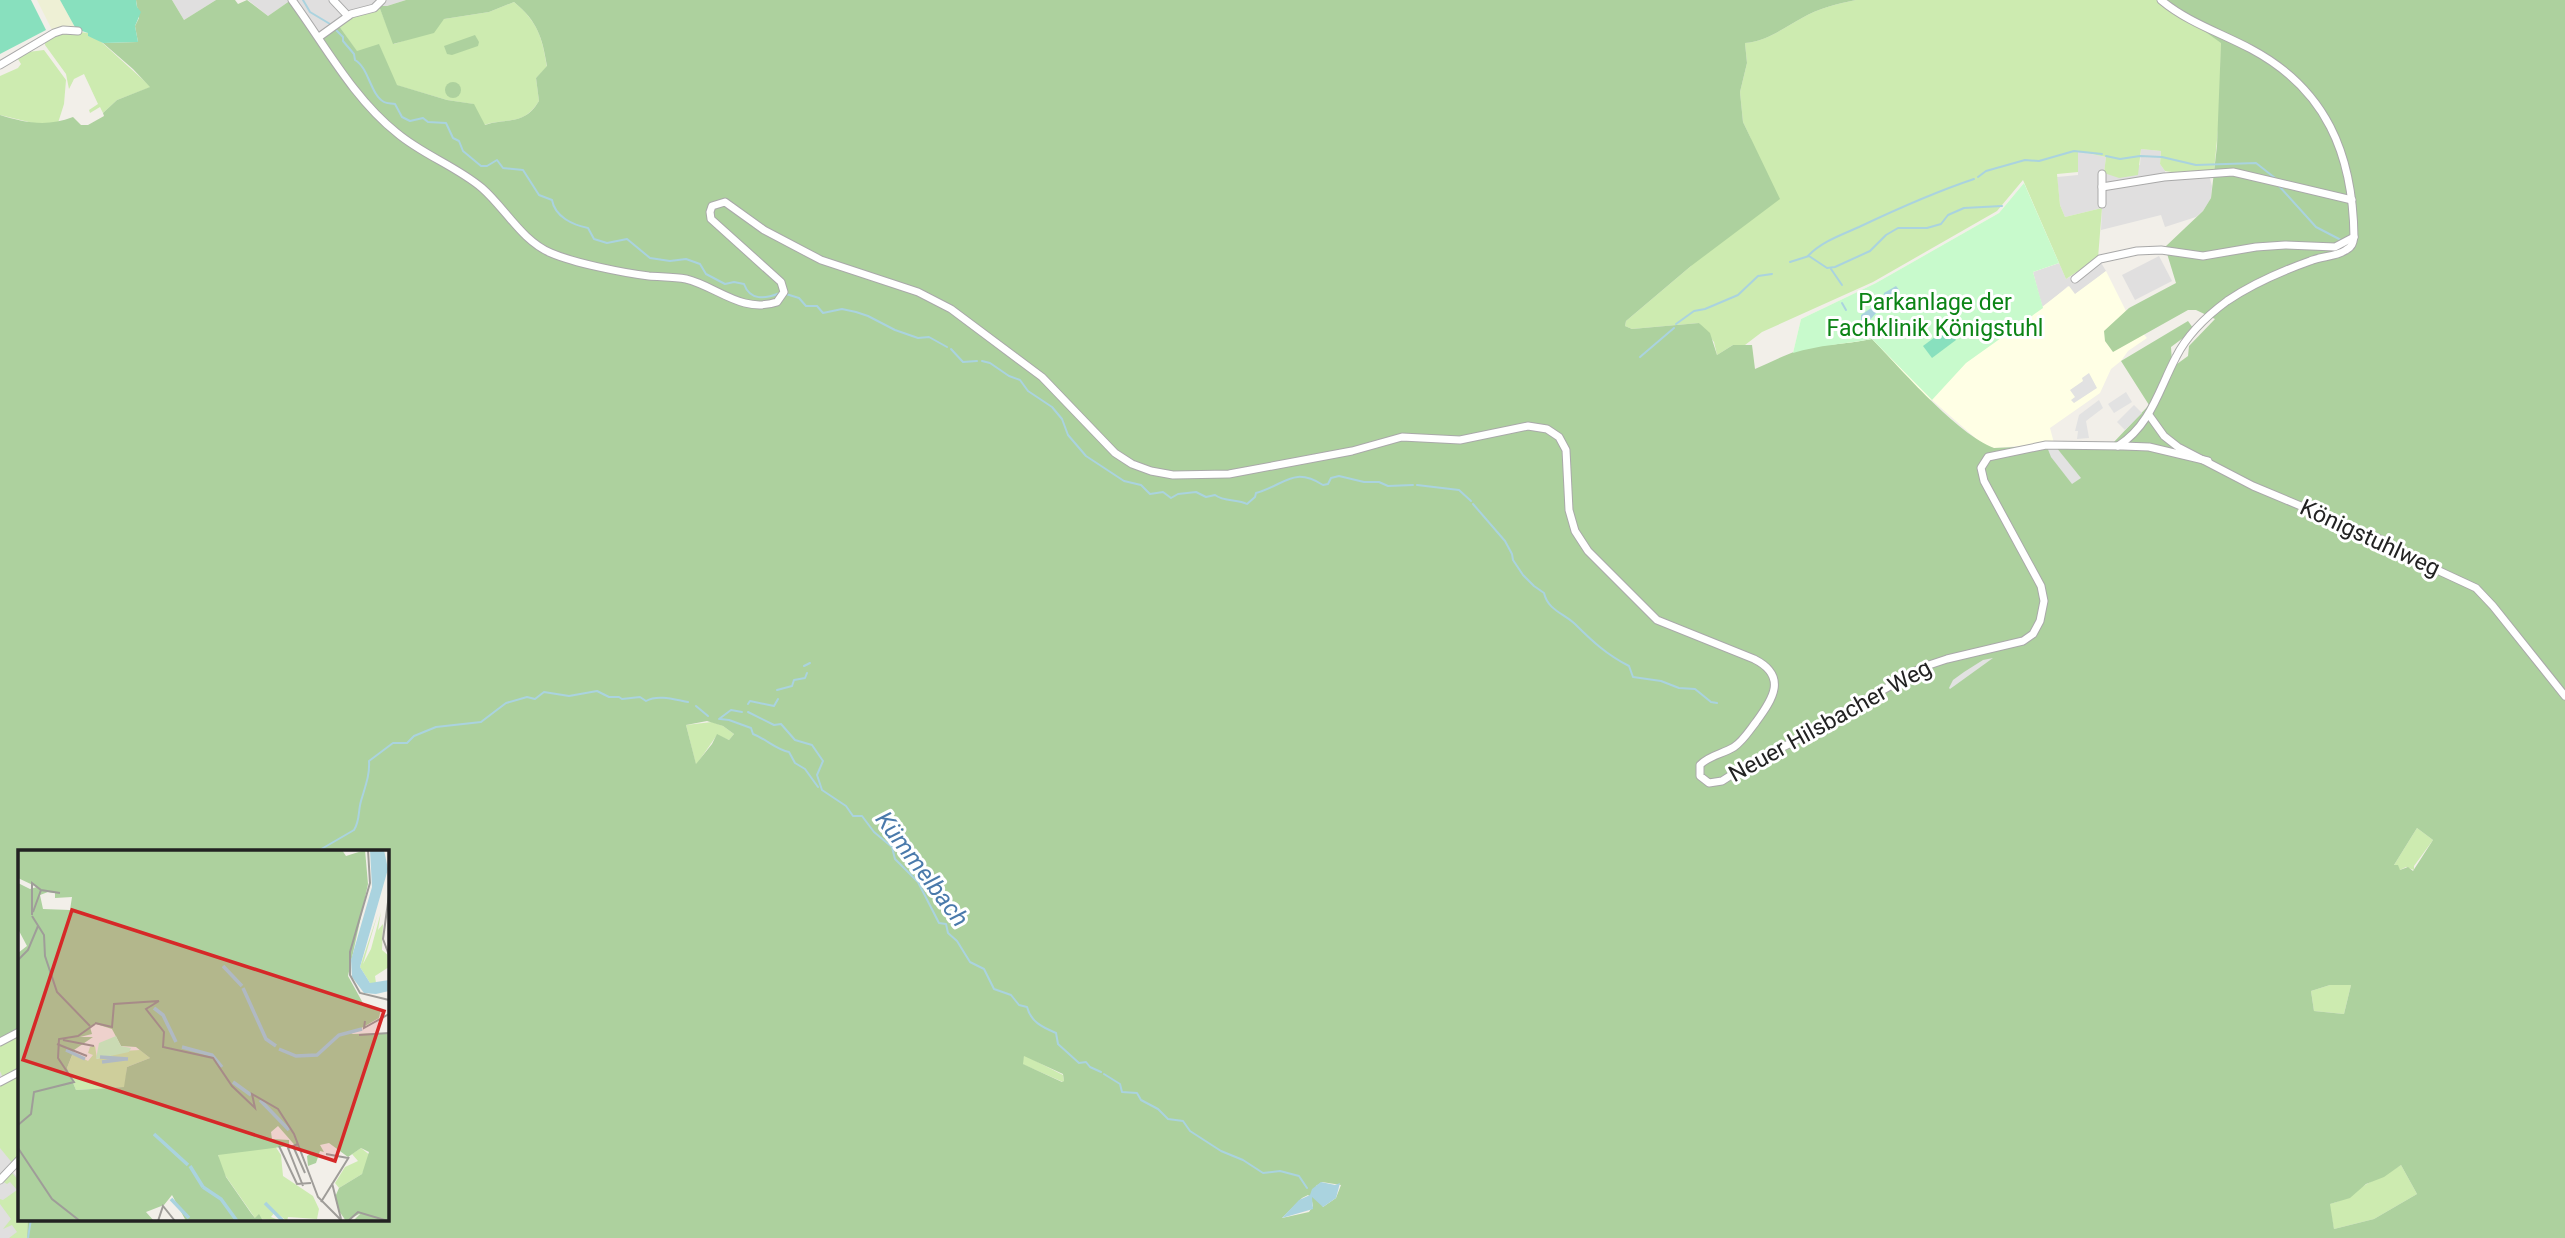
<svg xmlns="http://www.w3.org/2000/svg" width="2565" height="1238" viewBox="0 0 2565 1238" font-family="Roboto,sans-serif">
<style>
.residential{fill:#e0dfdf}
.education{fill:#ffffe5}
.farmland{fill:#eef0d5}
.grass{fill:#cdebb0}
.forest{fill:#add19e;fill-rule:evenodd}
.park{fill:#c8facc}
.pitch{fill:#88e0be}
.parking{fill:#e2e2e2}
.water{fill:#aad3df}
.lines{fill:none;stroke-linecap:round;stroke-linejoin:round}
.stream{stroke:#aad3df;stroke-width:2}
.minor-casing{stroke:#a9a9a9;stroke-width:9}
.minor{stroke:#fff;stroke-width:7}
.labels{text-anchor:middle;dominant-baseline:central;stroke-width:6;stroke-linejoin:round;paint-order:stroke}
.park-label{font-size:23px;fill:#0c8416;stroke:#fff}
.street-label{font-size:23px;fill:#222;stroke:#fff}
.water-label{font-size:24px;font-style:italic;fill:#4a7aab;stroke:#fff}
.inset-river{fill:none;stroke:#aad3df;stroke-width:3.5}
.inset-road{fill:none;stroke:#9f9d99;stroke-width:2}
.view{fill:#d62828;fill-opacity:0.15;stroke:#d62828;stroke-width:3.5}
.inset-edge{fill:none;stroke:#222;stroke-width:3.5}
</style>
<rect width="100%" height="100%" fill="#f2efe9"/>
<g class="residential">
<path d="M172,0H216L184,20Z"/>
<path d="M248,0H291L268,16Z"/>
<path d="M295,0H406L387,6H379L319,34Z"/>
<path d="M2141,149L2161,151L2160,164L2165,171L2166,178L2209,175L2212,186L2211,198L2203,211L2196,217L2165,227L2161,215L2101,230L2102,208L2065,217L2060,205L2057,177L2078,175V151L2106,157L2104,173L2140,165Z"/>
<path d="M2159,256L2172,281L2135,300L2122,275Z"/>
<path d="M2100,261L2106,271L2091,283L2074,295L2068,286L2043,308L2032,272L2059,263L2066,279Z"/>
<path d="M0,1039L19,1164L13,1172L19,1179V1219H28L27,1238H0Z"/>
</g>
<path class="education" d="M2024,183L2059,263L2033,272L2042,307L2069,286L2075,294L2106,271L2129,317L2147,338L2128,351L2121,361L2111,369L2100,393L2050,428L2054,443L1994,448L1981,443L1932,400L1793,353L1801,319L1876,283L1999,213Z"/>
<path class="farmland" d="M37,0H60L76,29L53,32Z"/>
<g class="grass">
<path d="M1856,0H2161L2221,42L2220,109L2214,171L2178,173L2165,171L2160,164L2161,151L2141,149L2138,175L2119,178L2104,173L2106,157L2078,151V172L2057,174L2060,205L2065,217L2102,208L2098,258L2066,279L2023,180L1997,211L1873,282L1762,332L1745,345H1733L1717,355L1714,342L1699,323L1632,329L1625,326L1626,321L1691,266L1751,139L1743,122L1740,92L1747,63L1745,43C1768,41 1783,28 1802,18C1819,8 1837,4 1856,0Z"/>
<path d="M514,2C538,22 542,37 547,67L536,78L539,101C523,127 507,117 484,125L473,104L447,100L396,85L379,45L357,52L339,26L348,16L379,6L394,44L412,38L444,19L489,12Z"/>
<path d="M80,32L88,33V36L98,39L151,87L117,100L103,113L100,107L90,113L89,110L98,104L84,74L74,79L69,89L66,74L45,45V40L60,33Z"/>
<path d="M44,50L66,80L64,104L58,123L37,124L0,115V76L18,68L21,64L18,59L28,52Z"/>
<path d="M712,722L723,726L734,734L729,740L717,735L696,765L686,725Z"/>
<path d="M2417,828L2433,840L2414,866V870L2406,867L2400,870L2394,865Z"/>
<path d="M2330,985H2351L2344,1014L2314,1011L2311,991Z"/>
<path d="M19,1035V1069L3,1078L0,1071V1044Z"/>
<path d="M1024,1055L1063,1075L1064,1081L1063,1082L1022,1064Z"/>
<path d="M19,1075V1157L14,1165L0,1148V1084Z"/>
<path d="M2401,1165L2417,1194L2374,1219L2334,1229L2329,1204C2347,1200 2350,1194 2365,1185C2377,1178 2389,1173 2401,1165Z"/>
<path d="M12,1173L19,1181V1219H28L27,1238H9L17,1232L12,1225L3,1229L11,1219L0,1204V1199L3,1200L17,1190L10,1182L7,1184L2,1181Z"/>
</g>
<g class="forest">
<path d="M136,0H172L184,20L216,0H235L238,4L247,0L268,16L291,0L319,33L339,26L357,51L379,44L397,85L447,100L474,104L485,125C507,117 523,127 539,101L536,78L547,66C542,37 538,22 514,2L489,12L444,19L434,33L393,44L379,6H387L406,0H1856C1837,4 1819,8 1802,18C1783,28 1768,41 1745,43L1747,63L1740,92L1743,122L1780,199L1691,266L1626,321L1625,326L1632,329L1699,323L1710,333L1717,355L1733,345H1752L1755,369C1775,360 1796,349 1817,346C1836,344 1853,343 1872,339C1901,369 1957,434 1994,448L2113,443L2149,405L2121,361L2188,321L2193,328L2191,332L2171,347L2172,362L2177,364L2188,356L2189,346L2215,319L2196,310H2188L2113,352L2105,341L2104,331L2129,308L2176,283L2165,247L2203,211L2211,198L2217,146L2221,43L2161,0H2565V1238H27L28,1219H387V851H19V1030L0,1039V115C26,123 47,127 73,117L81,125H88L104,116L103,113L117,100L150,87L133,69L103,43L138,42L135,26L139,18ZM707,721L723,726L734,734L729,740L717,734L712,744L696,764L686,725ZM2417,828L2433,840L2413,871L2408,867L2400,870L2398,865H2394ZM2330,985H2351L2344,1014L2314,1011L2311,991ZM1024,1056L1063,1074L1064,1081L1062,1082L1023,1064ZM2401,1165L2417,1194L2374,1219L2334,1229L2330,1204L2350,1198L2366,1184L2384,1177ZM1322,1182L1341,1185L1336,1198L1323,1207L1316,1186ZM1308,1195L1311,1197L1313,1206L1309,1212L1282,1218L1302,1198Z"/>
<path d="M475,35L479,42L478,46L452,55L447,54L444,46Z"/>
<circle cx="453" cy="90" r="8"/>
</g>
<path class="park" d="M2024,183L2059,263L2033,272L2043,308L1966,363L1932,400L1872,339C1845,344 1819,345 1793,353L1801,319L1876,283L1999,213Z"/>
<g class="pitch">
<path d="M0,0H31L46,30L0,54Z"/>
<path d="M60,0H136L137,7L141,12L135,26L138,42L103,43L88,36V33L76,29Z"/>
<path d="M1947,328L1956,340L1932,358L1923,346Z"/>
</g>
<g class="parking">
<path d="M2089,373L2097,388L2074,403L2071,400L2075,397L2070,390L2083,381L2082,378Z"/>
<path d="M2126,392L2132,402L2114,413L2108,404Z"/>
<path d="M2099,400L2103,408L2086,421L2089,438L2077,439L2078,431H2075L2079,415Z"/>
<path d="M2134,405L2142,413L2125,430L2117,422Z"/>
<path d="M2047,447H2056L2081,478L2072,484L2051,457Z"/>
<path d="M1993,658L1950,689L1949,688L1953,680L1964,672L1983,660Z"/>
</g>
<g class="water">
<path d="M1896,286L1900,291L1893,299L1886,302L1868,322L1861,320V315L1883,300L1884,293Z"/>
<path d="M1321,1182L1335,1185L1340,1183L1336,1198L1323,1207L1312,1197L1313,1209L1282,1218L1299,1200L1310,1195L1312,1189Z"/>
</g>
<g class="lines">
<g class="stream">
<path d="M303,0L310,12L330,24"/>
<path d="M336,30L343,37V41L354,54L355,60C369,68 370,94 384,102C387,104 392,103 395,104L402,117L410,121L423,118L428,122L446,123L453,138L459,141L463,151L481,166H487L497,160L503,168L523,170L539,195L552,200C555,217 573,225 588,228L594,239L607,243L627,239L650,258L670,261L686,259L700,264L706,274L725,284L734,282L744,284C750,301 765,299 780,293"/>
<path d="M2106,156L2120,159L2140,156L2162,157L2196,165L2256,163L2275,178"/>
<path d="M1978,177L1986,171L2025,160L2039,161L2074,151L2102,154"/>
<path d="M2279,186L2316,227L2341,240"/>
<path d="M1808,256C1821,242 1841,235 1859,227C1897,209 1935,192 1974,179"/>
<path d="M1790,262L1809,256L1827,268L1835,267L1870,251L1886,235L1898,228H1927L1941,224L1948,215L1964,208L2002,206"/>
<path d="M1831,269L1842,285"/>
<path d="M786,294L799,298L806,306H817L823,313L842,309L856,312L868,316L895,330L918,338L929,337L947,347"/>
<path d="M1842,303L1846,310"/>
<path d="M1676,324L1694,311L1705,309L1738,295L1758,276L1772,274"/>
<path d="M951,349L963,362L977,361"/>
<path d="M1640,357L1674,328"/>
<path d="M982,361L990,363L1009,376L1020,380L1028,391L1052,407L1062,419L1068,435L1086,456L1124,481L1141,485L1150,494L1163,492L1171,498L1178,494L1196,492L1206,497L1215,495C1224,502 1238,499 1247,504L1255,497L1256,493C1285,485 1293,466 1323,485L1328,484L1331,478L1339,476L1364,482H1379L1388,486L1413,485"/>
<path d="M1417,485L1459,490L1471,501"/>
<path d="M1473,504L1505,541L1512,554L1513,560L1523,575L1534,586L1544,593C1548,610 1563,613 1575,624C1592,641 1607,655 1629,666L1633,677L1661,681L1679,688L1695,689L1711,702L1717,703"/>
<path d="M804,666L810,663"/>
<path d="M777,690L792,686L794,680L805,678L807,673"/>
<path d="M748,704L750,701L774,706L778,699"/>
<path d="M696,706L708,716"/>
<path d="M748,712L774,725L781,724L795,740L812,745L823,761L817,775L822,790L846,806L853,816H862L874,832L892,847L895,859L918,882L939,923L946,924L948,933L957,941L970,962L984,969L994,989L1011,995L1019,1005L1027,1007C1031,1022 1042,1027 1056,1033L1058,1044L1079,1063L1086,1062L1090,1067L1101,1072"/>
<path d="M719,719L731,710L742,712"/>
<path d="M720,719L729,720L751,728L753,734C766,739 777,750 789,752L795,763L805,769L818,787"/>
<path d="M318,851L354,830C360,821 358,811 361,801C365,787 370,775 369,761L393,743H407L414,736L436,727L481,722L506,703L527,697L535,699L544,692L569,696L597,691L609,697H619L622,699L640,697L646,701C658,694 676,700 688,702"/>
<path d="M1104,1074L1120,1084L1122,1092L1137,1093L1141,1100L1158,1109L1168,1119L1183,1121L1190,1131L1221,1151L1243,1160L1263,1173L1280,1171L1299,1176L1307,1188"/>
<path d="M28,1238L31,1219"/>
</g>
<defs>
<g id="minor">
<path d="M292,0C325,45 353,98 397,133C423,155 456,166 482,188C505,208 522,241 551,253C574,263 624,273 649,276C661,277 674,277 686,279C716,286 742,314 777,302L784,292L781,282L711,219L710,212L712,206L725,202L764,230L821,260L918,292L951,309L1042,377L1115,453L1132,464L1151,471L1173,475L1229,474L1352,451L1402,437L1460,440L1528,426L1547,429L1559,437L1566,450L1569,510L1575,531L1588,551L1657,620L1754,659C1788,676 1773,699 1756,722C1749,731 1743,741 1734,747C1723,754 1709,755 1700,765V776L1709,783L1722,781L1750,763L1791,743L1923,667L1947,659L2023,641L2033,634L2040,621L2044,601L2041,586L1984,481L1981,468L1988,457L2046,445L2123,446L2149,447L2208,461"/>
<path d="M333,0L348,16"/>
<path d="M319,37L351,14L374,8L382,0"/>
<path d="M0,65L54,33L63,30L78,31"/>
<path d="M2102,174V204"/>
<path d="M2102,187L2164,177L2233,172L2352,200"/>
<path d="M2075,279L2100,259L2137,251L2161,250L2203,256L2256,247L2285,245L2335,247L2354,237"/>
<path d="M2149,415L2164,436L2178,447L2253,486L2382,540L2435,569L2476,588L2493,606L2565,696"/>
<path d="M2118,446C2151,425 2159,389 2176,357C2187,335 2208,315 2227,301C2252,284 2282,271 2310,261C2321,256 2336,257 2346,250C2352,247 2353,243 2354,237C2353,154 2326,89 2251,49C2221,33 2187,22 2161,0"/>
<path d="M0,1042L19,1032"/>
<path d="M0,1082L19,1072"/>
<path d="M0,1180L19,1160"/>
</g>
</defs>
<use href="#minor" class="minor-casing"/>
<use href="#minor" class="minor"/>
</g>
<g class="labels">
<g class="park-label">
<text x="1935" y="302">Parkanlage der<tspan x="1935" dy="26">Fachklinik Königstuhl</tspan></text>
</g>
<g class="street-label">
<text transform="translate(2370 538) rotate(25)">Königstuhlweg</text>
<text transform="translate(1830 721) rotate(-29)">Neuer Hilsbacher Weg</text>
</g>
<g class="water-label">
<text transform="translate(922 869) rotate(53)">Kümmelbach</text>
</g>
</g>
<g transform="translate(18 850)">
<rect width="371" height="371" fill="#f2efe9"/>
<path d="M363,62L360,80L365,74L364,100L371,106V117L357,126L358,133H352L342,117L360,63L345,114L353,99ZM77,196L79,209L105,201L122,200L132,208L109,217L107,237L58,240L49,218L55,203L70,211L75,205L70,203L72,197ZM257,296L263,305L265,326L295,346L301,359L299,369L270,367L269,371L257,362L253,367L263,371L237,368L202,318L200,304ZM343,298L353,306L344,324L321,338L317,333L327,317L340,311L334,304Z" fill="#cdebb0"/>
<path d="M0,0H324L328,6L347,0L350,34L330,126L346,155L363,159L361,168L333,184L371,183V371H335L343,363L328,371L321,361L317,347L321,338L344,324L351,302L343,298L330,307L311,293L302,295L306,302L302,301L298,313L290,316L289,306L295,302L281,300L260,276L253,282L254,289L271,290V296L200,305L208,327L233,363L237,368L241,364L245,371H168L154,345L146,355L128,362L136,371H0V103L9,96L0,79V33L12,39L19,37L0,28ZM30,42L37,43V48L54,47L52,60L25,59L22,45ZM78,174L94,179L103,196L118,197L132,208L109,217L106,237L58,240L49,218L56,200L75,187H62L74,184L72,177Z" fill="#add19e" fill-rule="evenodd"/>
<path d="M98,186L103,196L113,198L111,202L78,209L81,193Z" fill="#c8facc"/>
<path d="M352,0H366L370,19L342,117L352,133L371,130V141L358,144L346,143L334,127L333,110L354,37Z" fill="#aad3df"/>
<path class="inset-river" d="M205,116L224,136M225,138L248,189L258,196M136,158L145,165L158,192M164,197L194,205L204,217M261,199L278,206L299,205L321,185L344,179M48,200L67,209M82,207L110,209M84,212L107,209M215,232L233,245M242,250L271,280M136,284L170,315M172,316L185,337M185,337L203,349L219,371M153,349L171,368M247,353L265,371"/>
<path class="inset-road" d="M350,0L352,33L332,102V125L342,143L371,150M371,45L365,89L371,105M15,62L23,40M14,65V33L23,40L42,43M14,66L26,85L27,106L39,142L72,176M0,110L10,100L20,76M141,151L128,159L146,182L145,197L195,208L214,236L237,258L234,244L260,259L276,284L300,347L324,371M347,171L346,178L371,164M77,173L94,177L96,154L141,151M341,185L371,183M45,190L76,196M39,194L69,206M0,275L13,264L16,242L56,232L40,208L41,189L60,186L77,174M280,294L270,298L285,336M261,296L279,334L293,333M275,296L287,323M0,298L34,349L62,371M308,304L330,308M314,333L323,369M303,352L331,307M140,371L145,356L157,371M330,371L340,362L370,371"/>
<path class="view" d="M54,60L366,161L317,311L5,210Z"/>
<rect width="371" height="371" class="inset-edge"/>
</g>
</svg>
